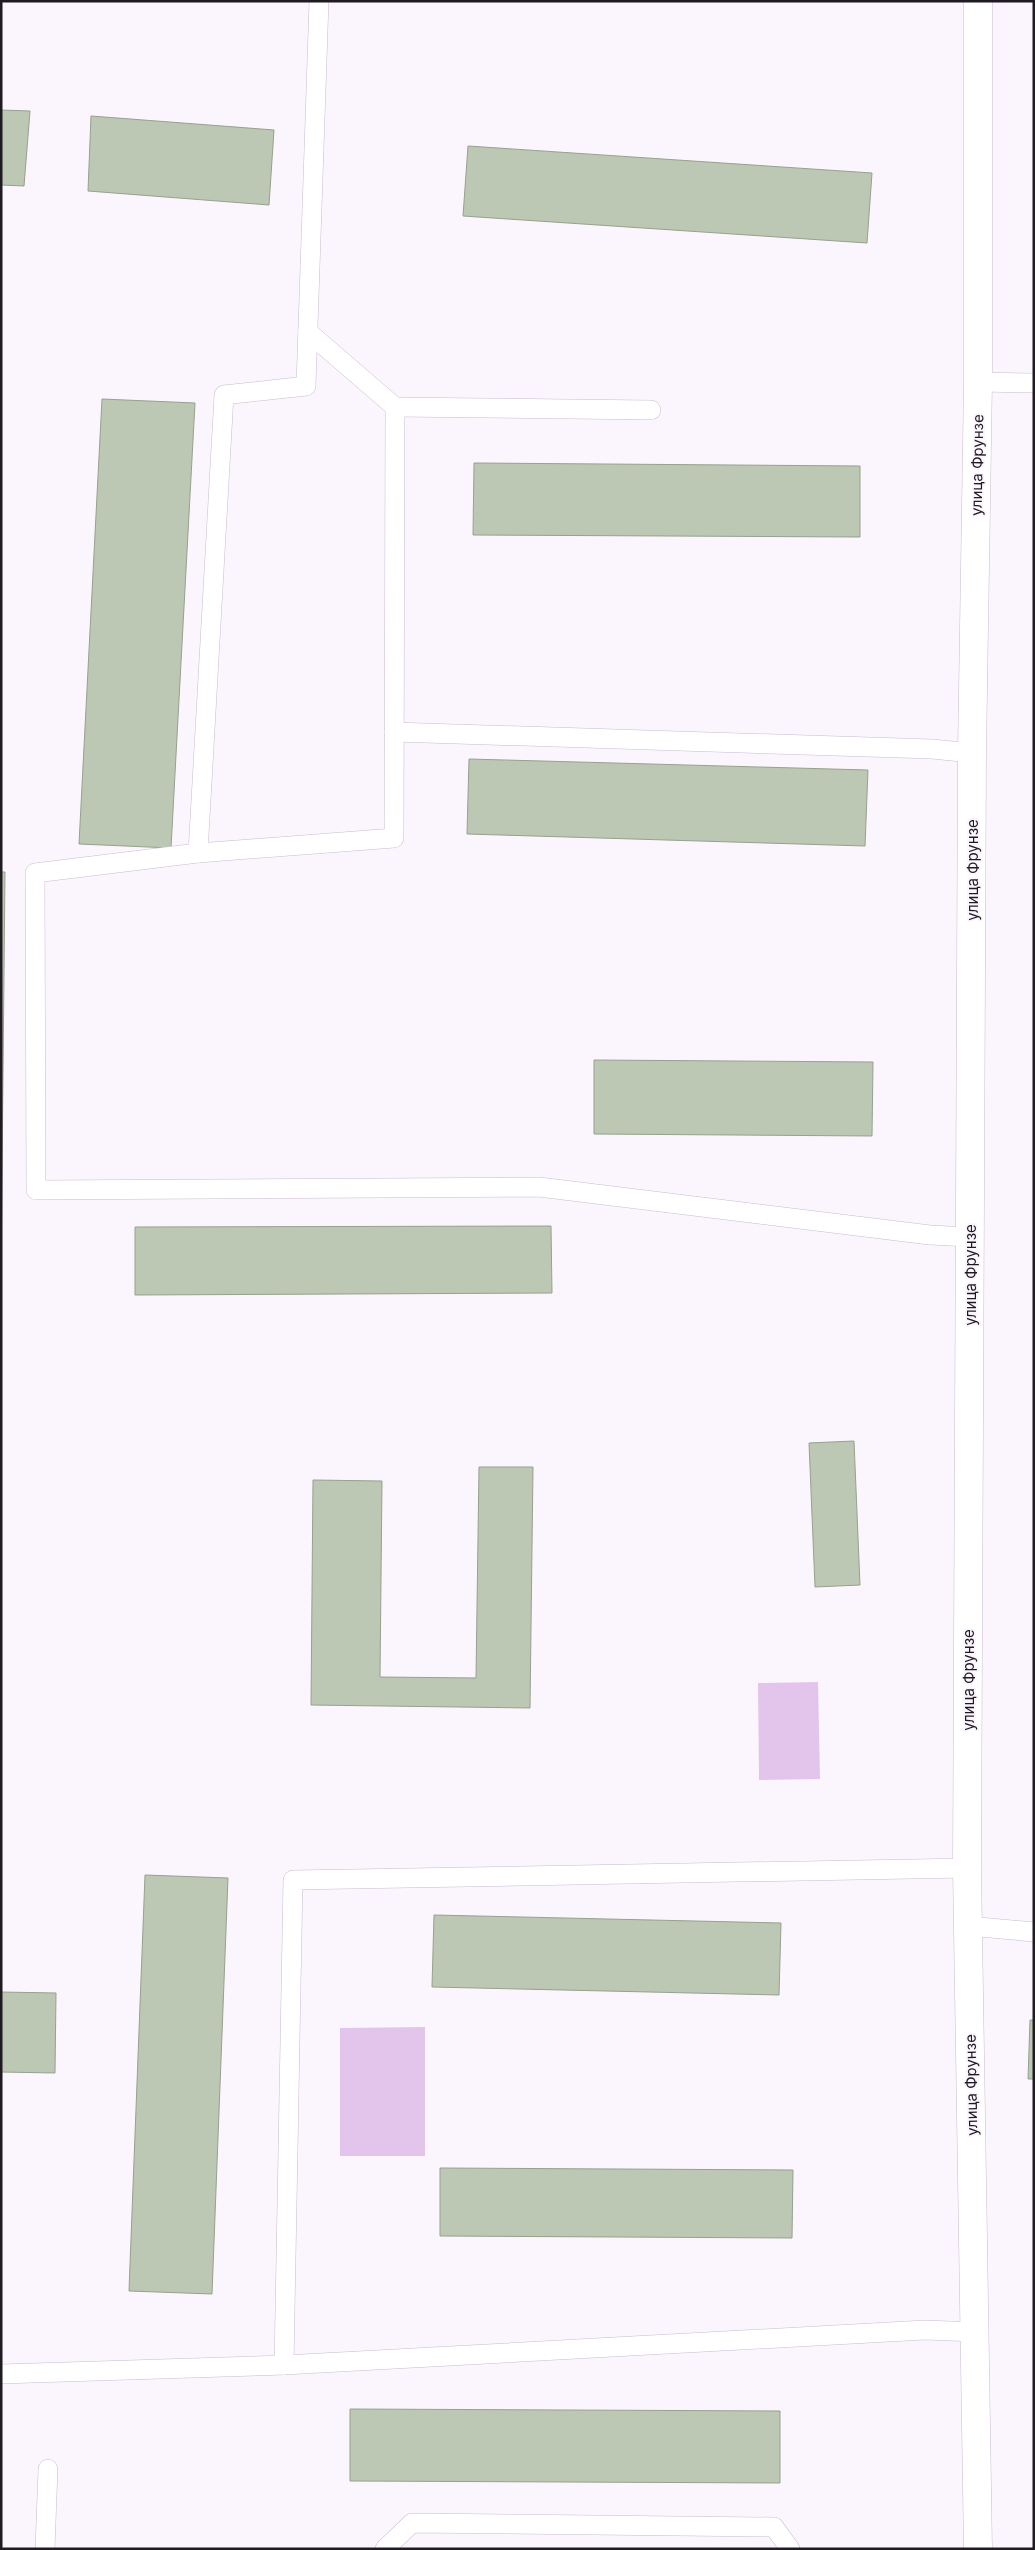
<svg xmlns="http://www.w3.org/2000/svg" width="1035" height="2550" viewBox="0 0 1035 2550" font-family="Inter,sans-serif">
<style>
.green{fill:#e3c5ec}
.building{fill:#bcc7b4;stroke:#96a18e}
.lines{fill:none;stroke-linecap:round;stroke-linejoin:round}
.service-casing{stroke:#c9bccd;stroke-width:20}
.secondary-casing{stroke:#c9bccd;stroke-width:29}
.service{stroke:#fff;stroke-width:19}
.secondary{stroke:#fff;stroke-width:28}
.labels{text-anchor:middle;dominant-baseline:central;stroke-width:4;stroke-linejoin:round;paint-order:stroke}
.street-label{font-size:15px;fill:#201b22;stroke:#fbf6fd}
</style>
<rect width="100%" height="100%" fill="#fbf6fd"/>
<g class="green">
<path d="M818,1682L820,1779L759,1780L758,1683Z"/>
<path d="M425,2027V2156H340V2028Z"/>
</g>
<g class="building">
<path d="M1,110L30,111L24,186L1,185Z"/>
<path d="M91,116L274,130L269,205L88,191Z"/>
<path d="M468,146L872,173L867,243L463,216Z"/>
<path d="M102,399L195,403L171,848L79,844Z"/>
<path d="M474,463L860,466V537L473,535Z"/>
<path d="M469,759L868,770L865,846L467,834Z"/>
<path d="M1,872H5L1,1278Z"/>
<path d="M594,1060L873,1062L872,1136L594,1134Z"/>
<path d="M551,1226L552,1293L135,1295V1227Z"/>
<path d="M854,1441L860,1585L815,1587L809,1443Z"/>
<path d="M479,1467H533L530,1708L311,1705L313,1480L382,1481L380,1677L476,1678Z"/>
<path d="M145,1875L228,1878L212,2294L129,2291Z"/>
<path d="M434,1915L781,1923L779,1995L432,1987Z"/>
<path d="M1,1992L56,1993L55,2073L1,2072Z"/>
<path d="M1030,2020H1034V2079H1028Z"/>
<path d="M440,2168L793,2170L792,2238L440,2236Z"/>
<path d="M350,2409L780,2411V2483L350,2481Z"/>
</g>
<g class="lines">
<defs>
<g id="service">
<path d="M319,1L306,386L224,395L198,853L35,873L36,1190L539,1187L930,1235L970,1237"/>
<path d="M978,382L1034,383"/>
<path d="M395,407L651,410"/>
<path d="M394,732L932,749L972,753"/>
<path d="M198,853L394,838L395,407L308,332"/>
<path d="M968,1926L1034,1932"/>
<path d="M284,2365L293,1880L967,1868"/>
<path d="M1,2374L284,2365L925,2330L976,2332"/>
<path d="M45,2549L48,2469"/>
<path d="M385,2549L412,2523L774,2527L790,2549"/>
</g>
<path id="secondary" d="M978,1V382L972,753L967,1868L978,2549"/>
</defs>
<use href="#service" class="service-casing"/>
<use href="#secondary" class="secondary-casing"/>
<use href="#service" class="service"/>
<use href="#secondary" class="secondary"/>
</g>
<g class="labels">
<g class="street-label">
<text transform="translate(977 465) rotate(-89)">улица Фрунзе</text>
<text transform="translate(972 870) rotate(-90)">улица Фрунзе</text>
<text transform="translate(970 1275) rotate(-90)">улица Фрунзе</text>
<text transform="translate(968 1680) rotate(-90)">улица Фрунзе</text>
<text transform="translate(971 2085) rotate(-91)">улица Фрунзе</text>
</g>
</g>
<rect width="1035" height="2550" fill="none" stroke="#201b22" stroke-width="5"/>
</svg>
